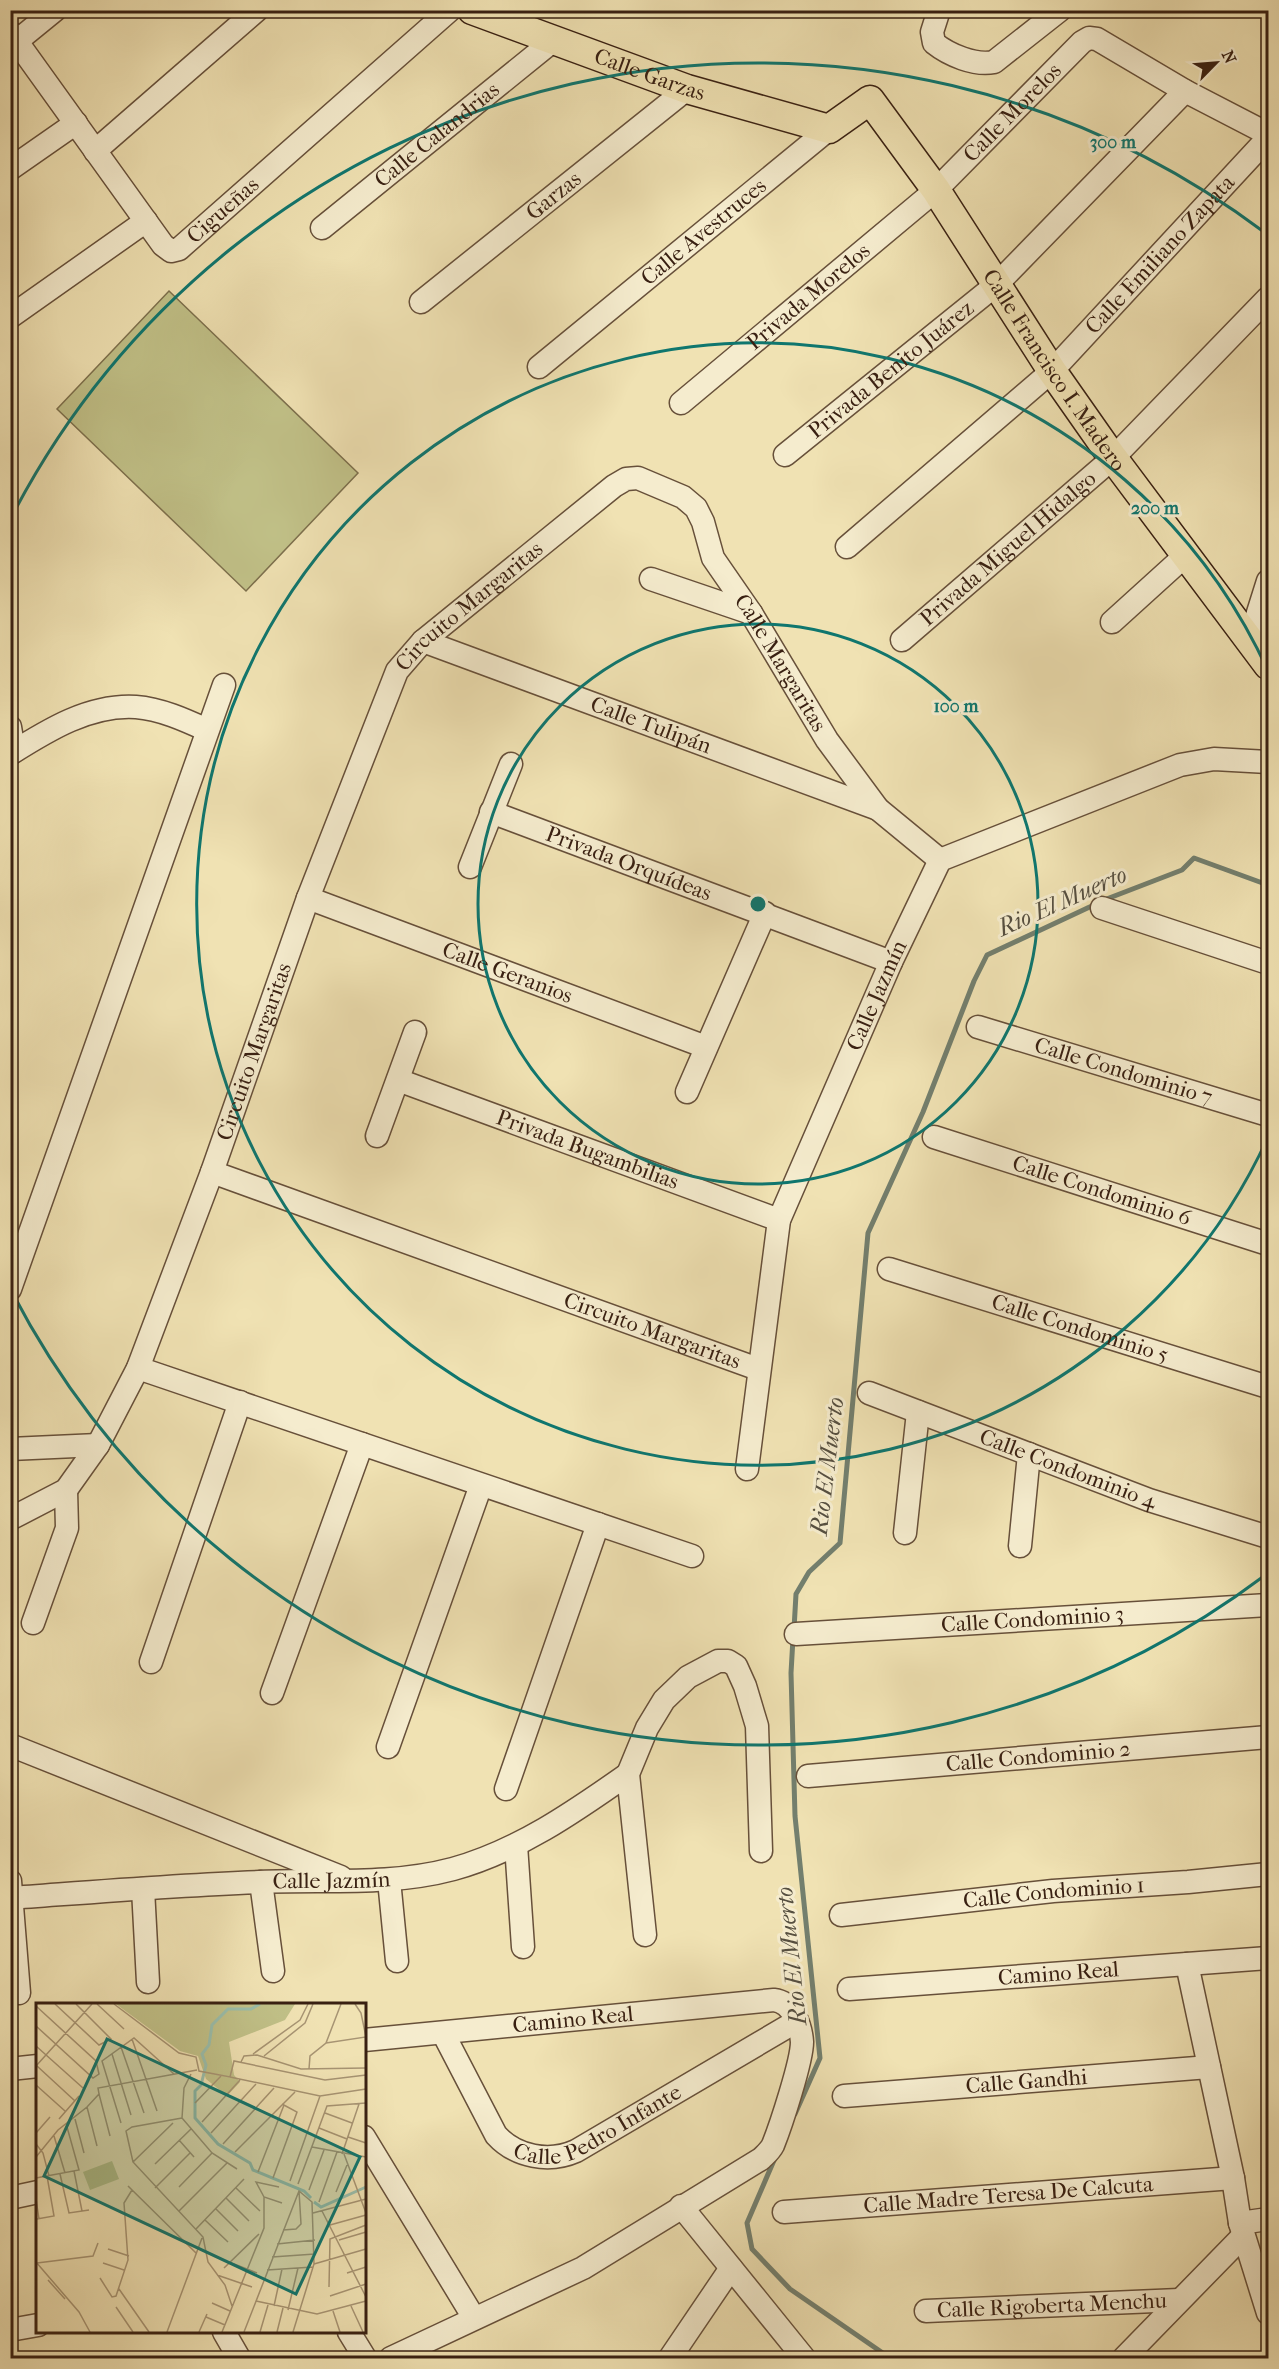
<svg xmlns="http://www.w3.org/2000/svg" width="1279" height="2369" viewBox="0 0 1279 2369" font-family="'IM FELL French Canon',serif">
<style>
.green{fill:#c1c188;stroke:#7d704d;stroke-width:1.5}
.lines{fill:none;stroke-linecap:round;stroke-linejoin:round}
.stream{stroke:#737f6e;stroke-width:5}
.minor-casing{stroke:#67503a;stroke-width:25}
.major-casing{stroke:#392012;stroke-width:31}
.minor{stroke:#f5ecce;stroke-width:22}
.major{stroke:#f0e2b3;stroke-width:28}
.ring{fill:none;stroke:#0f766e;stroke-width:3}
.labels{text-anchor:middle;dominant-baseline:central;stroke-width:6;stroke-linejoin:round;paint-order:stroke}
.street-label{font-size:22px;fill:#392012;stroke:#f5ecce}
.water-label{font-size:24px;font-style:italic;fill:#564f40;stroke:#f5ecce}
.inset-river{fill:none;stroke:#9abeab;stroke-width:3}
.inset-road{fill:none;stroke:#a79473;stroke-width:1.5}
.view{fill:#0f766e;fill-opacity:0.15;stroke:#0f766e;stroke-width:3}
.inset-edge{fill:none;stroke:#392012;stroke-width:3}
.centre{fill:#0f766e;stroke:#f5ecce;stroke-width:3}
.ring-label{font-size:18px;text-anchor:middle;font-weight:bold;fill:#0f766e;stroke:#f5ecce;stroke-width:6;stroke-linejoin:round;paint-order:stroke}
</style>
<rect width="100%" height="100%" fill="#f0e2b3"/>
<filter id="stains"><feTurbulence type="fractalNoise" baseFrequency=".00333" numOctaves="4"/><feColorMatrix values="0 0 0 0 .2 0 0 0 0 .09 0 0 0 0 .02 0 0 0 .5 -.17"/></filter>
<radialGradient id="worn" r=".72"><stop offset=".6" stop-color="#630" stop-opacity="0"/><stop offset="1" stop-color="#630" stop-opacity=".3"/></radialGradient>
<path class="green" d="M169,291L358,473L246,591L57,409Z"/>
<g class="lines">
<g class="stream">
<path d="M1104,900L1182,870L1194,858L1268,885"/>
<path d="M794,1629L796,1594L809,1572L840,1543L868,1233L923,1112L974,981L987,955L1096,904"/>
<path d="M793,1638L791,1673L795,1816L820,2058L795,2114"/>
<path d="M775,2158L747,2223L752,2249L790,2289L890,2358"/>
</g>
<defs>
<g id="minor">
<path d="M939,10L932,32L934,43C949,55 975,66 994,62L1060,10"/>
<path id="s1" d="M10,32L163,245L171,251L179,249L450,10"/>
<path d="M17,41L55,10"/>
<path d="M95,151L257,10"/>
<path d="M10,169L76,123"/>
<path id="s2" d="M322,228L554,40"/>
<path id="s3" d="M421,302L687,89"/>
<path d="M10,317L146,221"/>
<path id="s4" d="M539,367L829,129"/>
<path id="s5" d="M681,403L936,190L1082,42L1089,38L1097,39L1185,91L1268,134"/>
<path id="s6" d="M785,455L997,284L1185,91"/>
<path id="s7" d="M847,547L1052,371L1268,138"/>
<path d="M651,579L751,613"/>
<path d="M1112,622L1187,554"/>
<path d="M1250,638L1268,581"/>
<path id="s8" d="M902,640L1113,458L1268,298"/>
<path id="s9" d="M423,641L878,809"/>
<path d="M10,727L14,751"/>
<path d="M10,754C48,730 90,704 136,707C161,709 185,720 207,730"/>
<path id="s10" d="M491,812L891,962"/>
<path d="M470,867L511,764"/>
<path id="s11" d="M308,898L706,1047"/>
<path d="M1102,908L1268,963"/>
<path id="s12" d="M978,1027L1268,1115"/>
<path id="s13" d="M398,1080L779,1220"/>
<path d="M687,1092L765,913"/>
<path d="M377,1136L415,1032"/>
<path id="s14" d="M934,1137L1268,1244"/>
<path id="s15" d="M212,1172L758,1369"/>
<path id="s16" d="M889,1269L1268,1387"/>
<path d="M10,1289L224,685"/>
<path d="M138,1368L692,1556"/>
<path id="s17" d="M869,1393L1149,1500L1268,1537"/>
<path d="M10,1449L98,1445"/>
<path id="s18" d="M747,1469L779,1220L891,962L940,860L1180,765L1214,759L1268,762"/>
<path id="s19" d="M10,1519L66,1490L98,1445L138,1368L212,1172L308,898L397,671L423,641L614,486L626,479L638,478L683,497L696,508L703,522L713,558L751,613L827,740L878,809L940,860"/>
<path d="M905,1533L918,1412"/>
<path d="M1020,1546L1029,1454"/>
<path d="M33,1623L67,1528L66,1490"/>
<path id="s20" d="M796,1634L1268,1605"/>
<path d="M151,1662L240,1402"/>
<path d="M272,1693L362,1444"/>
<path d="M10,1745L341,1877"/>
<path d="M388,1747L481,1485"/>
<path id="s21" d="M808,1776L1268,1737"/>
<path d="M506,1789L598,1524"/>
<path d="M516,1845L523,1947"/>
<path d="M389,1880L397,1961"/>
<path d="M10,1881L19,1993"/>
<path d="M261,1882L273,1971"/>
<path d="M143,1889L148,1982"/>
<path id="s22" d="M10,1898C93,1892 176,1885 260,1882C325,1879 389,1886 453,1869C518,1851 574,1812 628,1774"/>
<path id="s23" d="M841,1915L1053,1891L1188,1882L1268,1874"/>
<path d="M645,1935L628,1774L647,1728L664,1700L688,1677L718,1661H728L736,1666L745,1686L757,1726L761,1851"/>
<path d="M1187,1964L1233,2178L1240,2223L1268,2313"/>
<path id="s24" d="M849,1989L1268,1958"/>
<path id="s25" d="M443,2033L496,2135C516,2157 549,2163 576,2151L797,2021"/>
<path id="s26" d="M364,2040L774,2000C792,2002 801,2025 802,2042C802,2061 781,2125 773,2145C770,2151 766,2154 761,2159L583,2268L391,2358"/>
<path d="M10,2069L38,2066"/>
<path id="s27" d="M844,2096L1209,2067"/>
<path d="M364,2137L474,2318"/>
<path d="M10,2198L38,2192"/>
<path d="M681,2206L804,2358"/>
<path id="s28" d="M784,2212L1233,2178"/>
<path d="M1240,2223L1268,2219"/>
<path id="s29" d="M926,2311L1179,2300"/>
<path d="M10,2330L38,2325"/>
<path d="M224,2332L239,2358"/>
<path d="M349,2332L365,2358"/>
<path d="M670,2358L731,2268"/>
<path d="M1124,2358L1243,2236"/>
</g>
<g id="major">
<path id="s30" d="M472,10L687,89L829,129L870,100L936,190L1052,371L1113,458L1268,665"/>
</g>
</defs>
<use href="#minor" class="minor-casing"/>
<use href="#major" class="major-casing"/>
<use href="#minor" class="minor"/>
<use href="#major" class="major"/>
</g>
<g class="ring">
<circle cx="758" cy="904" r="280"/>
<path d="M1268 1137A561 561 0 1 1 1268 671"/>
<path d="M1264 1576A841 841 0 0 1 12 1292M12 516A841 841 0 0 1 1264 232"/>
</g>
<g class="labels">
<g class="street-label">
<text stroke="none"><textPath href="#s30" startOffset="189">Calle Garzas</textPath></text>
<text stroke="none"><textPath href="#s5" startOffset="441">Calle Morelos</textPath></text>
<text stroke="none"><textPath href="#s2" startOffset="148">Calle Calandrias</textPath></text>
<text stroke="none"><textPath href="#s3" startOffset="170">Garzas</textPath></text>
<text stroke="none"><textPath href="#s1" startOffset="339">Cigueñas</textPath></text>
<text stroke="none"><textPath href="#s4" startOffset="213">Calle Avestruces</textPath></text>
<text stroke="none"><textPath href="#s7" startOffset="429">Calle Emiliano Zapata</textPath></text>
<text stroke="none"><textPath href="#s5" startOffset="166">Privada Morelos</textPath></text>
<text stroke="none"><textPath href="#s6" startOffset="136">Privada Benito Juárez</textPath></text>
<text stroke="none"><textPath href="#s30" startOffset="754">Calle Francisco I. Madero</textPath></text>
<text stroke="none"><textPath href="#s8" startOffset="140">Privada Miguel Hidalgo</textPath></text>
<text stroke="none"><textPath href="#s19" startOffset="1046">Circuito Margaritas</textPath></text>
<text stroke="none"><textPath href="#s19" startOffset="1504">Calle Margaritas</textPath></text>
<text stroke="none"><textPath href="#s9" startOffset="243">Calle Tulipán</textPath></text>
<text stroke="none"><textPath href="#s10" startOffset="147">Privada Orquídeas</textPath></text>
<text stroke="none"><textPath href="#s11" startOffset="213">Calle Geranios</textPath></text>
<text stroke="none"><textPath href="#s18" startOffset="496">Calle Jazmín</textPath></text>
<text stroke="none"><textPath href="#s19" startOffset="542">Circuito Margaritas</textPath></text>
<text stroke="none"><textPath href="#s12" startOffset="152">Calle Condominio 7</textPath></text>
<text stroke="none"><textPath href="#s13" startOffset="202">Privada Bugambilias</textPath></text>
<text stroke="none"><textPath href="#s14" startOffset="176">Calle Condominio 6</textPath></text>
<text stroke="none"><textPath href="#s16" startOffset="200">Calle Condominio 5</textPath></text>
<text stroke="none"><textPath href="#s15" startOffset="468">Circuito Margaritas</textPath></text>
<text stroke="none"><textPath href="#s17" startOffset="213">Calle Condominio 4</textPath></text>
<text stroke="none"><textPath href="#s20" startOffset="237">Calle Condominio 3</textPath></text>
<text stroke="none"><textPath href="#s21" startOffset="231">Calle Condominio 2</textPath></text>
<text stroke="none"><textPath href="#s22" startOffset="322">Calle Jazmín</textPath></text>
<text stroke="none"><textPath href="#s23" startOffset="214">Calle Condominio 1</textPath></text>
<text stroke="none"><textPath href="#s24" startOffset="210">Camino Real</textPath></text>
<text stroke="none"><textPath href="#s26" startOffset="210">Camino Real</textPath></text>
<text stroke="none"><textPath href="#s27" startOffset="183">Calle Gandhi</textPath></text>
<text stroke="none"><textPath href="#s25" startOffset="230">Calle Pedro Infante</textPath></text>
<text stroke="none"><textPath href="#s28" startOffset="225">Calle Madre Teresa De Calcuta</textPath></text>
<text stroke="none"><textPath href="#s29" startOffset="126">Calle Rigoberta Menchu</textPath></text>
</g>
<g class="water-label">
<text transform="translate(1062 901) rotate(-24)">Rio El Muerto</text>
<text transform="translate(827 1466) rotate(-83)">Rio El Muerto</text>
<text transform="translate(791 1956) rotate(-96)">Rio El Muerto</text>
</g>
</g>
<g transform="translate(36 2003)">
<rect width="330" height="330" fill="#f0e2b3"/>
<path d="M80,1H259L249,17L193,39L198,72L204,79L191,93L170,76L162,53L144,48ZM76,158L83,176L54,187L47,169Z" fill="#c1c188"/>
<path class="inset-river" d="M224,1L215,6H192L176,22L173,42L166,51L170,62L165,82L159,88V115L182,141L214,160L217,167L268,188L275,195M278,199L285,204L330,184"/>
<path class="inset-road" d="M19,1L63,42L75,36L40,1M61,1L88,26M78,1L143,50L160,54L163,68L194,74L198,58L289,77L330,72M0,3L60,58L63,71L57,75L0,23M96,36L121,108M290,40L330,34L325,10L319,1M0,43L47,85M85,44L108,110M76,51L95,112M217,51L264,17L272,1M228,53L269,20L277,1M205,59L208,53L221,52L265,66L330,65M0,63L56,1M1,63L39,98M273,66L274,53L290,40L305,1M155,71L148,85L146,115L176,150L201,166M194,74L284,93L330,86M0,82L29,108M63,91L74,133M159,100L185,73M51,104L61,143M289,110L316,120M146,115L96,124L90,128L97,159L167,234L172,259L189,282L196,303M23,116L43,93M39,116L48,150M166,119L204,77M85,120L66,58L98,35L138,71M283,125L311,136M0,130L14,114M175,130L220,81M18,133L29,170M312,134L330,140M143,137L158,154M0,141L7,150L13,173M187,141L238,85M276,144L330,154M199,149L259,89M306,151L323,101M308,151L330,210M0,154L22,127L51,104L63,91L62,85L161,67M97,159L137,120M119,161L155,126M38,168L46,208M222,169L248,102M24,171L33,210L53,207M0,175L43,167L31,124M237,175L261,109L246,101M254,178L284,93M262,181L291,103L330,100M92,183L160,250M143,184L176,150M243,184L220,179L228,194L246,200M119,185L154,150M200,185L224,208M273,187L288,147M300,189L311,162M190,195L213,218M0,196L3,216M283,199L301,149M180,206L202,228M143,208L191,160M286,208L330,294M277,210L330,196M1,216L18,213L11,173M169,217L192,239M294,222L330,212M160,226L208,176M247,227L260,226L265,221L263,188M303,237L330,229M241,241L279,237M72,246L93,253M236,254L279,251M0,259L43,309L54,329M193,259L221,270M1,260L57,253L62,240M67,260L88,267M278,261L330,246M188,265L223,231M231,267L277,264M311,270L330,264M181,272L216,284M64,275L76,294L80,293L92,257L88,200L96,187M12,277L29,296M293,284L294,236L330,222M83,286L113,329M294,293L330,281M220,298L281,311L330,298M176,300L194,308M238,303L246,266M315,303L327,329M80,304L97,329M252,307L262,265M297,308L304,329M170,314L189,322M131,329L166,235M163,329L171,311M186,329L228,225V194M208,329L263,188L276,199L278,261L257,329M224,329L232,302M241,329L247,305"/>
<path class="view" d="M71,36L324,154L260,291L8,173Z"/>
<rect width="330" height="330" class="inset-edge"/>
</g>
<circle cx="758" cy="904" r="9" class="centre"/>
<g class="ring-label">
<text x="1113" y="148">300 m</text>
<text x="1155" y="514">200 m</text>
<text x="956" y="712">100 m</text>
</g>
<rect width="1279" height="2369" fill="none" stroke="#f0e2b3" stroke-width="36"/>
<rect x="12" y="12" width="1255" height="2345" fill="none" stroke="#392012" stroke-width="3"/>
<rect x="18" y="18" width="1243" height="2333" fill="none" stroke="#392012" stroke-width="1.5"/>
<g transform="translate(1216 63) rotate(65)" stroke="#f5ecce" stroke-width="4.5" paint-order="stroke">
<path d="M0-4.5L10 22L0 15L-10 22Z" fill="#392012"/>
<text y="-9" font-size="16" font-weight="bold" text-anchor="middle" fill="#392012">N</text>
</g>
<rect width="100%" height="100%" filter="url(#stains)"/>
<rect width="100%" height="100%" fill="url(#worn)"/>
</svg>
